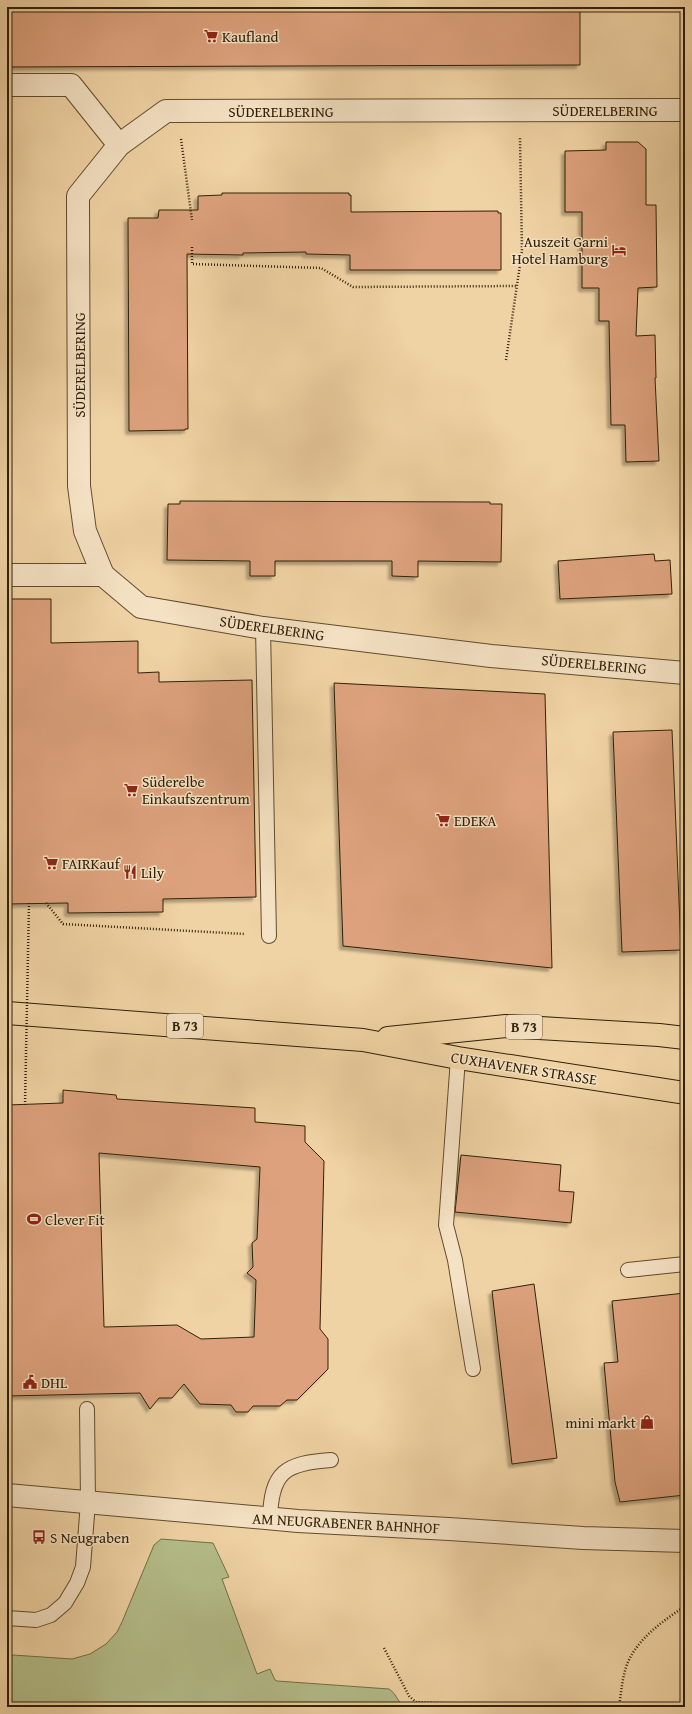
<svg xmlns="http://www.w3.org/2000/svg" width="692" height="1714" viewBox="0 0 692 1714" font-family="'Gentium Book Plus',serif">
<style>
.green{fill:#b4be8a;stroke:#726f49}
.building{fill:#dda27d;stroke:#302008;fill-rule:evenodd;filter:url(#shadow)}
.lines{fill:none;stroke-linecap:round;stroke-linejoin:round}
.lane-casing{stroke:#604d2f;stroke-width:16}
.street-casing{stroke:#604d2f;stroke-width:24}
.primary-casing{stroke:#302008;stroke-width:24}
.path{stroke:#302008;stroke-width:2.5;stroke-dasharray:1 2;stroke-linecap:butt}
.lane{stroke:#f5e2c4;stroke-width:14}
.street{stroke:#f5e2c4;stroke-width:22}
.primary{stroke:#f0d3a4;stroke-width:22}
.path-bridge{stroke:#302008;stroke-width:2.5;stroke-dasharray:1 2;stroke-linecap:butt}
.labels{text-anchor:middle;dominant-baseline:central;stroke-width:3;stroke-linejoin:round;paint-order:stroke}
.shield{fill:#f5e2c4;stroke:#6b5a40;stroke-width:1}
.shield-label{font-size:14px;font-weight:bold;fill:#302008}
.poi-label{font-size:15px;fill:#302008;stroke:#f5e2c4;text-anchor:start}
.street-label{font-size:15px;fill:#302008;stroke:#f5e2c4}
</style>
<defs>
<filter id="shadow"><feDropShadow dx="-3.5" dy="3.5" stdDeviation="1" flood-color="#0004"/></filter>
</defs>
<rect width="100%" height="100%" fill="#f0d3a4"/>
<filter id="stains"><feTurbulence type="fractalNoise" baseFrequency=".005" numOctaves="4"/><feColorMatrix values="0 0 0 0 .2 0 0 0 0 .09 0 0 0 0 .02 0 0 0 .5 -.17"/></filter>
<radialGradient id="worn" r=".72"><stop offset=".6" stop-color="#630" stop-opacity="0"/><stop offset="1" stop-color="#630" stop-opacity=".3"/></radialGradient>
<path class="green" d="M161,1539L213,1543L229,1577L222,1579L257,1674L270,1669L275,1680L277,1681L389,1689C397,1694 398,1704 406,1707H7V1661L13,1655L72,1659L90,1654L106,1644L117,1632L122,1622L154,1545Z"/>
<g class="building">
<path d="M7,7H580V65L7,67Z"/>
<path d="M606,142H638L646,149V205H656L657,287L638,288L636,336L655,335L656,378H655L659,461L626,462L625,425H611L609,321H599V288H582V212H565V151L606,150Z"/>
<path d="M222,193H349V195H351V212L498,211V213H501V270H350V255L306,254V252L243,253V255L187,254L188,429H185V430L129,431L128,218H158L159,210H198V196L222,195Z"/>
<path d="M180,501L490,502V504H502L501,562L418,561V577L392,576V561H275V576H250V561L167,560L168,504H180Z"/>
<path d="M654,554L655,561L670,560L672,594L560,599L558,561Z"/>
<path d="M7,599H51V643L138,641V673L159,672V682L252,680L256,897L163,899V912L68,913V903L7,904Z"/>
<path d="M334,683L545,694L552,968L343,946Z"/>
<path d="M672,730L681,950L622,952L613,732Z"/>
<path d="M63,1090L116,1095L117,1099L255,1108V1122L305,1126V1142L324,1161L320,1329L328,1339V1369L297,1400H287L280,1406H253L248,1412H236L231,1405L200,1404L184,1384L172,1398H159L150,1409L140,1393L7,1396V1105L63,1103ZM99,1153L260,1167L257,1239L252,1243L253,1267L247,1273L256,1280L254,1337L201,1339L177,1325L104,1327Z"/>
<path d="M461,1155L561,1165L559,1191L574,1192L571,1223L455,1212Z"/>
<path d="M534,1284L557,1458L512,1464L492,1291Z"/>
<path d="M685,1293V1495L620,1502L615,1482L604,1363L618,1362L612,1301Z"/>
</g>
<g class="lines">
<defs>
<g id="lane">
<path d="M263,628L269,936"/>
<path d="M458,1058L446,1225L455,1260L473,1369"/>
<path d="M628,1270L685,1264"/>
<path d="M270,1519C271,1472 285,1463 331,1460"/>
<path d="M7,1618L36,1620L51,1615L65,1603L77,1583L83,1567L88,1502L87,1409"/>
</g>
<g id="street">
<path d="M7,85H71L119,145"/>
<path d="M685,110L166,111L119,145L78,196L79,486L85,531L103,575L141,607L263,628L491,656L685,673"/>
<path d="M7,575H103"/>
<path d="M7,1495L298,1521L449,1529L583,1538L685,1541"/>
</g>
<g id="primary">
<path d="M7,1013L363,1040L458,1058L685,1093"/>
<path d="M388,1038L506,1026L659,1035L685,1038"/>
</g>
</defs>
<use href="#lane" class="lane-casing"/>
<use href="#street" class="street-casing"/>
<use href="#primary" class="primary-casing"/>
<g class="path">
<path d="M181,139L192,220"/>
<path d="M192,247V264L321,268L353,287L517,286"/>
<path d="M506,360L522,251L520,138"/>
<path d="M46,903L63,924L245,934"/>
<path d="M384,1648L409,1696L416,1702L537,1707"/>
<path d="M619,1707C621,1694 622,1680 626,1667C636,1639 662,1622 685,1606"/>
</g>
<use href="#lane" class="lane"/>
<use href="#street" class="street"/>
<use href="#primary" class="primary"/>
<path class="path-bridge" d="M25,1105L29,903"/>
</g>
<defs>
<symbol id="supermarket-bare" viewBox="-9 -9 18 18"><path d="M-6-5.5h2.5l.6 2H6L4.5 2H-2.5L-4.4-4H-6ZM-1.5 3.2a1.3 1.3 0 1 0 .1 0ZM3 3.2a1.3 1.3 0 1 0 .1 0Z" fill="#8f2418" stroke="#f5e2c4" stroke-width="2.5" paint-order="stroke"/></symbol>
<symbol id="hotel-bare" viewBox="-9 -9 18 18"><path d="M-6-4.5h1.5V1H6V5H4.5V3h-9V5H-6ZM-4 0a1.8 1.8 0 1 1 3.6 0ZM.5 0V-2.5h3Q6-2.5 6 0Z" fill="#8f2418" stroke="#f5e2c4" stroke-width="2.5" paint-order="stroke"/></symbol>
<symbol id="restaurant-bare" viewBox="-9 -9 18 18"><path d="M-5-6h1v4h1v-4h1v4h1v-4h1v5L-1.5 .5V6h-2V.5L-5-1ZM5-6V6H3V1.5H1.5Q1.5-4 5-6Z" fill="#8f2418" stroke="#f5e2c4" stroke-width="2.5" paint-order="stroke"/></symbol>
<symbol id="stadium-bare" viewBox="-9 -9 18 18"><path d="M0-5a6.5 5 0 1 0 0 10a6.5 5 0 1 0 0-10ZM-3.5-1.8h7v3.6h-7Z" fill="#8f2418" stroke="#f5e2c4" stroke-width="2.5" paint-order="stroke"/></symbol>
<symbol id="civic-bare" viewBox="-9 -9 18 18"><path d="M-.6-6.5H3V-4.5H.6V-3L4-1V1h2V6H-6V1h2V-1L-.6-3ZM-1.2 2.5V6h2.4V2.5Z" fill="#8f2418" stroke="#f5e2c4" stroke-width="2.5" paint-order="stroke"/></symbol>
<symbol id="shop-bare" viewBox="-9 -9 18 18"><path d="M-5-2.5h2.3a2.7 3.5 0 0 1 5.4 0H5L5.5 6h-11ZM-1.5-2.5h3a1.5 2.3 0 0 0-3 0Z" fill="#8f2418" stroke="#f5e2c4" stroke-width="2.5" paint-order="stroke"/></symbol>
<symbol id="bus-bare" viewBox="-9 -9 18 18"><path d="M-5-6H5V4H4V6H2V4H-2V6H-4V4H-5ZM-3.5-4V0h7V-4ZM-3.5 1.2v1.5H-2V1.2ZM2 1.2v1.5H3.5V1.2Z" fill="#8f2418" stroke="#f5e2c4" stroke-width="2.5" paint-order="stroke"/></symbol>
</defs>
<g fill-rule="evenodd">
<use href="#supermarket-bare" x="201" y="26" width="20" height="20"/>
<use href="#hotel-bare" x="609" y="240" width="20" height="20"/>
<use href="#supermarket-bare" x="121" y="780" width="20" height="20"/>
<use href="#supermarket-bare" x="433" y="810" width="20" height="20"/>
<use href="#supermarket-bare" x="41" y="853" width="20" height="20"/>
<use href="#restaurant-bare" x="120" y="862" width="20" height="20"/>
<use href="#stadium-bare" x="24" y="1209" width="20" height="20"/>
<use href="#civic-bare" x="20" y="1372" width="20" height="20"/>
<use href="#shop-bare" x="637" y="1412" width="20" height="20"/>
<use href="#bus-bare" x="29" y="1527" width="20" height="20"/>
</g>
<g class="labels">
<g class="shield">
<rect x="167" y="1014" width="36" height="24" rx="3"/>
<rect x="506" y="1015" width="36" height="24" rx="3"/>
</g>
<g class="shield-label">
<text x="185" y="1026">B 73</text>
<text x="524" y="1027">B 73</text>
</g>
<g class="poi-label">
<text x="222" y="36">Kaufland</text>
<text x="608" y="241" text-anchor="end">Auszeit Garni<tspan x="608" dy="17">Hotel Hamburg</tspan></text>
<text x="142" y="781">Süderelbe<tspan x="142" dy="17">Einkaufszentrum</tspan></text>
<text x="454" y="820">EDEKA</text>
<text x="62" y="863">FAIRKauf</text>
<text x="141" y="872">Lily</text>
<text x="45" y="1219">Clever Fit</text>
<text x="41" y="1382">DHL</text>
<text x="636" y="1422" text-anchor="end">mini markt</text>
<text x="50" y="1537">S Neugraben</text>
</g>
<g class="street-label">
<text x="605" y="110">SÜDERELBERING</text>
<text x="281" y="111">SÜDERELBERING</text>
<text transform="translate(79 365) rotate(-90)">SÜDERELBERING</text>
<text transform="translate(272 628) rotate(8)">SÜDERELBERING</text>
<text transform="translate(594 664) rotate(5)">SÜDERELBERING</text>
<text transform="translate(524 1068) rotate(9)">CUXHAVENER STRASSE</text>
<text transform="translate(346 1523) rotate(3)">AM NEUGRABENER BAHNHOF</text>
</g>
</g>
<rect width="692" height="1714" fill="none" stroke="#f0d3a4" stroke-width="24"/>
<rect x="8" y="8" width="676" height="1698" fill="none" stroke="#302008" stroke-width="2"/>
<rect x="12" y="12" width="668" height="1690" fill="none" stroke="#302008"/>
<rect width="100%" height="100%" filter="url(#stains)"/>
<rect width="100%" height="100%" fill="url(#worn)"/>
</svg>
